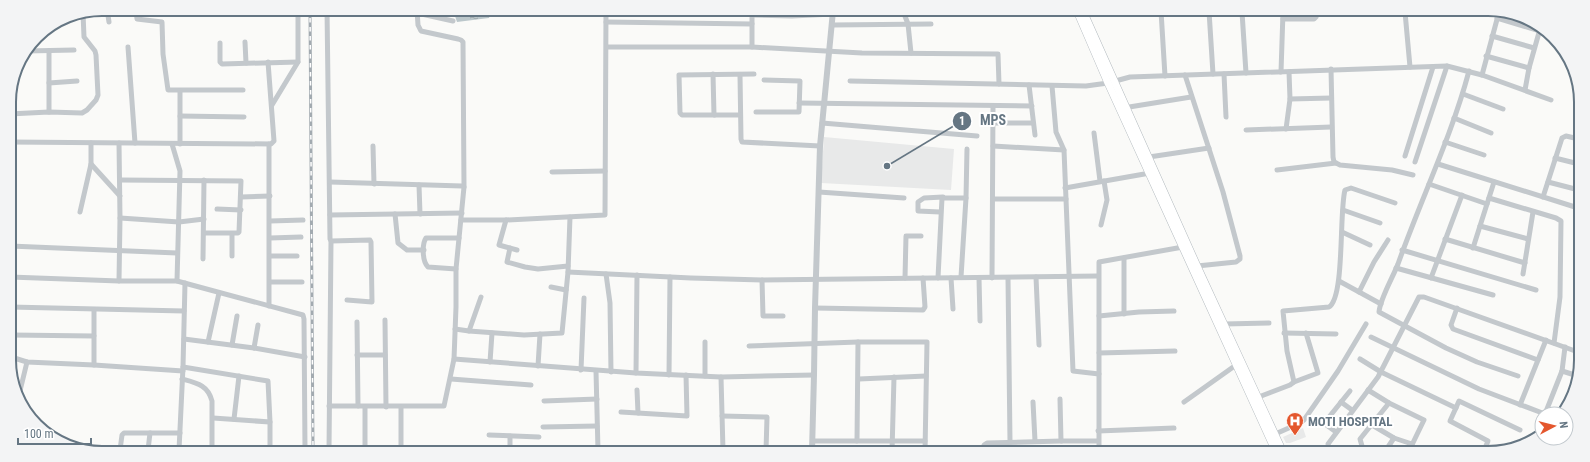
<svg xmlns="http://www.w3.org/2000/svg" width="1590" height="462" viewBox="0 0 1590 462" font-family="'Roboto Condensed',sans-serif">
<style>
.built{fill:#e8e9e9}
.water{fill:url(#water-ripples)}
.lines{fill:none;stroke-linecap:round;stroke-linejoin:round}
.secondary-casing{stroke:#b3babf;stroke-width:8}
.minor{stroke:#c3c8cc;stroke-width:5}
.tertiary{stroke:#c3c8cc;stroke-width:6}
.secondary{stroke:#fff;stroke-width:7}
.rail-casing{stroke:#a2aab0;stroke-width:3}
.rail{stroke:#fff;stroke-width:1.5;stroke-dasharray:4.5;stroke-linecap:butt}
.labels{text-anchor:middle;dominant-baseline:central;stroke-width:4;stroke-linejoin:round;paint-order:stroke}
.poi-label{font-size:13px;font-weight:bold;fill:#657683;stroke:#fff;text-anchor:start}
.rim{fill:none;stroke:#657683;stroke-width:2}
.leader{fill:none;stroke:#657683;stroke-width:1.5}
.callout-dot{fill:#657683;stroke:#fff;stroke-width:1.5}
.mark-label{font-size:12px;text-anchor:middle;font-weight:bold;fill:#fff}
.callout-label{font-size:14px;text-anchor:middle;font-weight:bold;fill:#657683;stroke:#fff;stroke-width:4;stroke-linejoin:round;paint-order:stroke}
</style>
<defs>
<pattern id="water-ripples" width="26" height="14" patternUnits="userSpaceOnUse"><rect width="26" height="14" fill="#bbc7cb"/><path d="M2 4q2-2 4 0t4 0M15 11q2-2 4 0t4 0" fill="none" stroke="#9ca6aa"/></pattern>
</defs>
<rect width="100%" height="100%" fill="#fafaf8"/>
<g class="built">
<path d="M824,137L954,149L951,190L821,183Z"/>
<path d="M1303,428L1306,437L1290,443H1286L1283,437Z"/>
</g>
<path class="water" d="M456,10H492L489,18L457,22L455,16Z"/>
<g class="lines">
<defs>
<g id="secondary">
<path d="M1077,11L1108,83L1276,452"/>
<path d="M1083,11L1197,266L1283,452"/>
</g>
</defs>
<use href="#secondary" class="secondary-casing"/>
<g class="minor">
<path d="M107,9L109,22"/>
<path d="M136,9L137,19L162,22L163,54L168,90H243"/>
<path d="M327,9L330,239L331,241L329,450"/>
<path d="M417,10L418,25L421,31L458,39L461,40L463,42L464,187"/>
<path d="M903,11L908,24L911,53"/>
<path d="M1161,11L1165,76"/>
<path d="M1209,11L1213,74"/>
<path d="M1242,12L1246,73"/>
<path d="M1405,12L1410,67"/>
<path d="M417,13L453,21"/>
<path d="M752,15L792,16L833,14"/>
<path d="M1497,18L1540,31"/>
<path d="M1283,19H1314L1316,17L1318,12"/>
<path d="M606,22L752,24"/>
<path d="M832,25L931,24"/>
<path d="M1492,36L1534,48"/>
<path d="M245,42L246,63"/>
<path d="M220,43V62L222,64L298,62"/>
<path d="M128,47L135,143"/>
<path d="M607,47H752L862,53L998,54L999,84"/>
<path d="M752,47V10"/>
<path d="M26,51L74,50"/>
<path d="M1486,56L1529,68"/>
<path d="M1331,69L1333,157L1334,162L1340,165L1392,170L1413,175"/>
<path d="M1469,71C1451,138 1421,199 1398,264C1393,277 1380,299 1379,312L1446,348L1477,362L1518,376"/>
<path d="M1281,72L1283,12"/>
<path d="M713,74L714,115"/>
<path d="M1224,74L1226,117"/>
<path d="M740,75L741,139L742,142L820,146"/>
<path d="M1185,75L1223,192L1240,256V259L1236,262L1197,266"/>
<path d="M1482,75L1499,12"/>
<path d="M850,81L1086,86L1108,83L1130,77L1447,66L1482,75L1551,100"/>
<path d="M49,83L77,81"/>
<path d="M1029,85L1035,135"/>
<path d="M1052,86L1056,132L1064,150L1073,371L1099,374"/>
<path d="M1525,90L1529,68L1540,29"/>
<path d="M180,91V144"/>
<path d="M1463,94L1503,109"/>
<path d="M1290,99L1331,98"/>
<path d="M799,103L1032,106"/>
<path d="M272,105L298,62V9"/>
<path d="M1123,108L1191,97"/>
<path d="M49,112V51"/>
<path d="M756,112H799L800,81L764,80"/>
<path d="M9,114L49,112L82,113L87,110L96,100L98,95L96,55L95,51L84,37L83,13"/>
<path d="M740,115H682L680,113L679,75L754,74"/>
<path d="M10,116L20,61"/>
<path d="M180,116L244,117"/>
<path d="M1454,118L1491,133"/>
<path d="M822,123L977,136"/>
<path d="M993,123H1033"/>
<path d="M1286,129L1290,99L1289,72"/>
<path d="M1246,130L1331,127"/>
<path d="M1094,133L1100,181"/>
<path d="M9,142L271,144L274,141L268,62"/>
<path d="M1445,142L1484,155"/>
<path d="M172,144L180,171L177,281"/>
<path d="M269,144V306"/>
<path d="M373,146L374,184"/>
<path d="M993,146L1064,150"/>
<path d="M1405,156L1433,67"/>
<path d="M1149,157L1209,148"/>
<path d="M1555,158L1579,164"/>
<path d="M1415,162L1447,66"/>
<path d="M91,164L120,196"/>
<path d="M1438,164L1575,207"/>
<path d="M1277,170L1336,163"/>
<path d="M552,172L605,171"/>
<path d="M120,180L241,181L239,232L238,233H204"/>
<path d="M1548,182L1579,190"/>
<path d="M1429,184L1487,204"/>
<path d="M419,185L420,214"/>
<path d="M1065,188L1150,173"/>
<path d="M819,192L904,198"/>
<path d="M241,197L270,196"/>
<path d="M1543,197L1562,138L1566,136L1579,139"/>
<path d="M1489,198L1556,218L1561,221L1560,297L1554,343"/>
<path d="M993,199H1066"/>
<path d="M217,209L241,210"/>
<path d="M1343,210L1380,223"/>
<path d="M80,212L91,164V143"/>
<path d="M940,212L918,211V202L924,198L943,197"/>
<path d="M395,214L398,243L407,250H424"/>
<path d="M330,215L462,213"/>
<path d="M120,218L179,222L204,219"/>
<path d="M461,220H506L605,215L606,10"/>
<path d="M506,220L499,245L517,250"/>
<path d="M270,221L303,220"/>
<path d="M1101,225L1107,200L1104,181"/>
<path d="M1480,226L1528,239"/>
<path d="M1342,232L1370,245"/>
<path d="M232,234V256"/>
<path d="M270,238L301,237"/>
<path d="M1445,239L1525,263"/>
<path d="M331,241L370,240L371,242L372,302L347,300"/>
<path d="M10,246L177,253"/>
<path d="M510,248L507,262L525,267L538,269L568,266"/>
<path d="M1473,248L1494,182"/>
<path d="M1402,250L1536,290"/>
<path d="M270,256H297"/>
<path d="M203,259L204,180"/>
<path d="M1396,268L1493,295"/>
<path d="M456,269L428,267C422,261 422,244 426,238H459"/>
<path d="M568,272L691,278L762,280L1098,276"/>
<path d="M606,274L610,303L611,372"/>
<path d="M1523,274L1533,212"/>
<path d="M10,277L119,281H177L303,315L304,319L305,450"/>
<path d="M961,277L966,198L967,149"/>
<path d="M1036,277L1039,345"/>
<path d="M905,278L906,236H921"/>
<path d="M938,278L942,198H966"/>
<path d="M951,278L953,309"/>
<path d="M979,278L980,321"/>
<path d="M992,278L993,106"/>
<path d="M1008,278L1010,442"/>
<path d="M1431,278L1462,195"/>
<path d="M762,280L763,316H783"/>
<path d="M119,281L120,218L119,143"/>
<path d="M1339,281L1381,304"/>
<path d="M270,282H302"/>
<path d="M551,287L566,290"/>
<path d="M1359,292L1374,262L1388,240"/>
<path d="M10,307L184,311"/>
<path d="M815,308L923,310L925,307L923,278"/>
<path d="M1457,308L1451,325L1453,329L1538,360"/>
<path d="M1124,314V258"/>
<path d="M1099,316L1139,312L1174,311"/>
<path d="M385,320L386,407"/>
<path d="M357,322L358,406"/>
<path d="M1224,324L1269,323"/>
<path d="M455,329L469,331L524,335L562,333L568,272L570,217"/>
<path d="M469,331L481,297"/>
<path d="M1284,333L1336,334"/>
<path d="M11,335L94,336V310"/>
<path d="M1371,337L1479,389L1545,414"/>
<path d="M184,339L254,348L305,357"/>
<path d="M208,342L219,293"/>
<path d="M705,342V376"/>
<path d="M232,345L237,316"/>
<path d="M749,346L858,342H927L925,452"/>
<path d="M254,348L258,325"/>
<path d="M1099,353L1175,351"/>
<path d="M357,355H385"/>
<path d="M11,357L27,362L94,365L183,371"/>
<path d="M454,359L636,373L721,377L814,375"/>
<path d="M1360,359L1381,372L1456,408"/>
<path d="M490,362L492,333"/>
<path d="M94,365V336"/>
<path d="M538,366L540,334"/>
<path d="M183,367L268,381L270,422V450"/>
<path d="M581,370L584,298"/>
<path d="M596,371L598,451"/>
<path d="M1562,371L1578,376"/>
<path d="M636,373L637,275"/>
<path d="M669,375L670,277"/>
<path d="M721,377L723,451"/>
<path d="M182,379C197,383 208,385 212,401V450"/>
<path d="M451,379L531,385"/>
<path d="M859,379L926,376"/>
<path d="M1294,382L1318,373L1306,333"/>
<path d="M637,390L638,413"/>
<path d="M1368,390L1389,403L1424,420L1408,453"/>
<path d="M19,395L27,362"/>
<path d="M1256,398L1290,385L1294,382L1287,351L1283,311L1329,307C1345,297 1339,211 1345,190L1351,188L1395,203"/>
<path d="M1060,399L1061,441"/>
<path d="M544,401L597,399"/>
<path d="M1033,402L1035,441"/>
<path d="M1184,402L1236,365"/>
<path d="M1341,402L1352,410"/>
<path d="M1520,405L1546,340"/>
<path d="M329,406H444L454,359L456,307V269L464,187L462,186L330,182"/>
<path d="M365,407V450"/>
<path d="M401,407V451"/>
<path d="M621,412L687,416L686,375"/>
<path d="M1545,414L1562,371L1565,347"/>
<path d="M722,416L767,417L766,451"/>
<path d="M213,418L270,422"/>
<path d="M234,419L239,376"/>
<path d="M1372,425L1394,438L1412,444"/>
<path d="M543,427L597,426"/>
<path d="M1098,431L1174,428"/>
<path d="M1336,432L1325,424V422L1350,391"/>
<path d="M489,435L539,437"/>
<path d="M1273,435L1300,423L1304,420L1338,371L1366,324"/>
<path d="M1536,435L1542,422"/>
<path d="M510,436V451"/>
<path d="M813,441H925"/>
<path d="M857,441L858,342"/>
<path d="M120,450L122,435L124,433H180"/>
<path d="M148,450L150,433"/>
<path d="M179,450L183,367L185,283"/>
<path d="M632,451L633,448L697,451"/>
<path d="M892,452L894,377"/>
<path d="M984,452V445L987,443L1061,441H1098"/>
<path d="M1099,452V262L1183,247"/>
<path d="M1330,452L1328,444L1378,377L1419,297H1424L1578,352"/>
<path d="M1364,453L1360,439L1389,403"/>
<path d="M1384,453L1394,438"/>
<path d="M1483,453L1488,441L1450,421L1459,401L1520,430"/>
</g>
<path class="tertiary" d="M812,451L814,375L815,308L820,146L833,11"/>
<use href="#secondary" class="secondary"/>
<defs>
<path id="rail" d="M310,9L313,450"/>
</defs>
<use href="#rail" class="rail-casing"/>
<use href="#rail" class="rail"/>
</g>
<defs>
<symbol id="hospital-pin" viewBox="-11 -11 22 30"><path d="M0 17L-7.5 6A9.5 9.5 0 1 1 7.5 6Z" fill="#e4572e" stroke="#fff"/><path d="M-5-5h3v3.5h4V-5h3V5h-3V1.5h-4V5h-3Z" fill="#fff"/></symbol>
</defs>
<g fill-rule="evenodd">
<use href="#hospital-pin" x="1285" y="411" width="20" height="27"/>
</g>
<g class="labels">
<g class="poi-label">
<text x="1308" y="421">MOTI HOSPITAL</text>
</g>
</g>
<path d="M0 0H1590V462H0ZM102 16H1488A86 86 0 0 1 1574 102V360A86 86 0 0 1 1488 446H102A86 86 0 0 1 16 360V102A86 86 0 0 1 102 16Z" fill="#f3f4f5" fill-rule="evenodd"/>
<path class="rim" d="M102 16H1488A86 86 0 0 1 1574 102V360A86 86 0 0 1 1488 446H102A86 86 0 0 1 16 360V102A86 86 0 0 1 102 16Z"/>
<path class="leader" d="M887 166L962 121"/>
<g class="callout-dot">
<circle cx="887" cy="166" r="4"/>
<circle cx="962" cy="121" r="10"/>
</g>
<g class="mark-label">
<text x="962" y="125">1</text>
</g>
<g class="callout-label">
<text x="993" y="125">MPS</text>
</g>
<g transform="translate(1554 426) rotate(83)"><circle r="19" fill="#ffffff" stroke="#c1c8cd"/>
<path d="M0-3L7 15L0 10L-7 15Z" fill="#e4572e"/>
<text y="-6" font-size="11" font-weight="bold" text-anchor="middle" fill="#657683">N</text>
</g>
<path d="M18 438v6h73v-6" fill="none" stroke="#657683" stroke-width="2"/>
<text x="24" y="438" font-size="12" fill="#657683" stroke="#ffffff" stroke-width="3" paint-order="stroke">100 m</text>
</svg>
